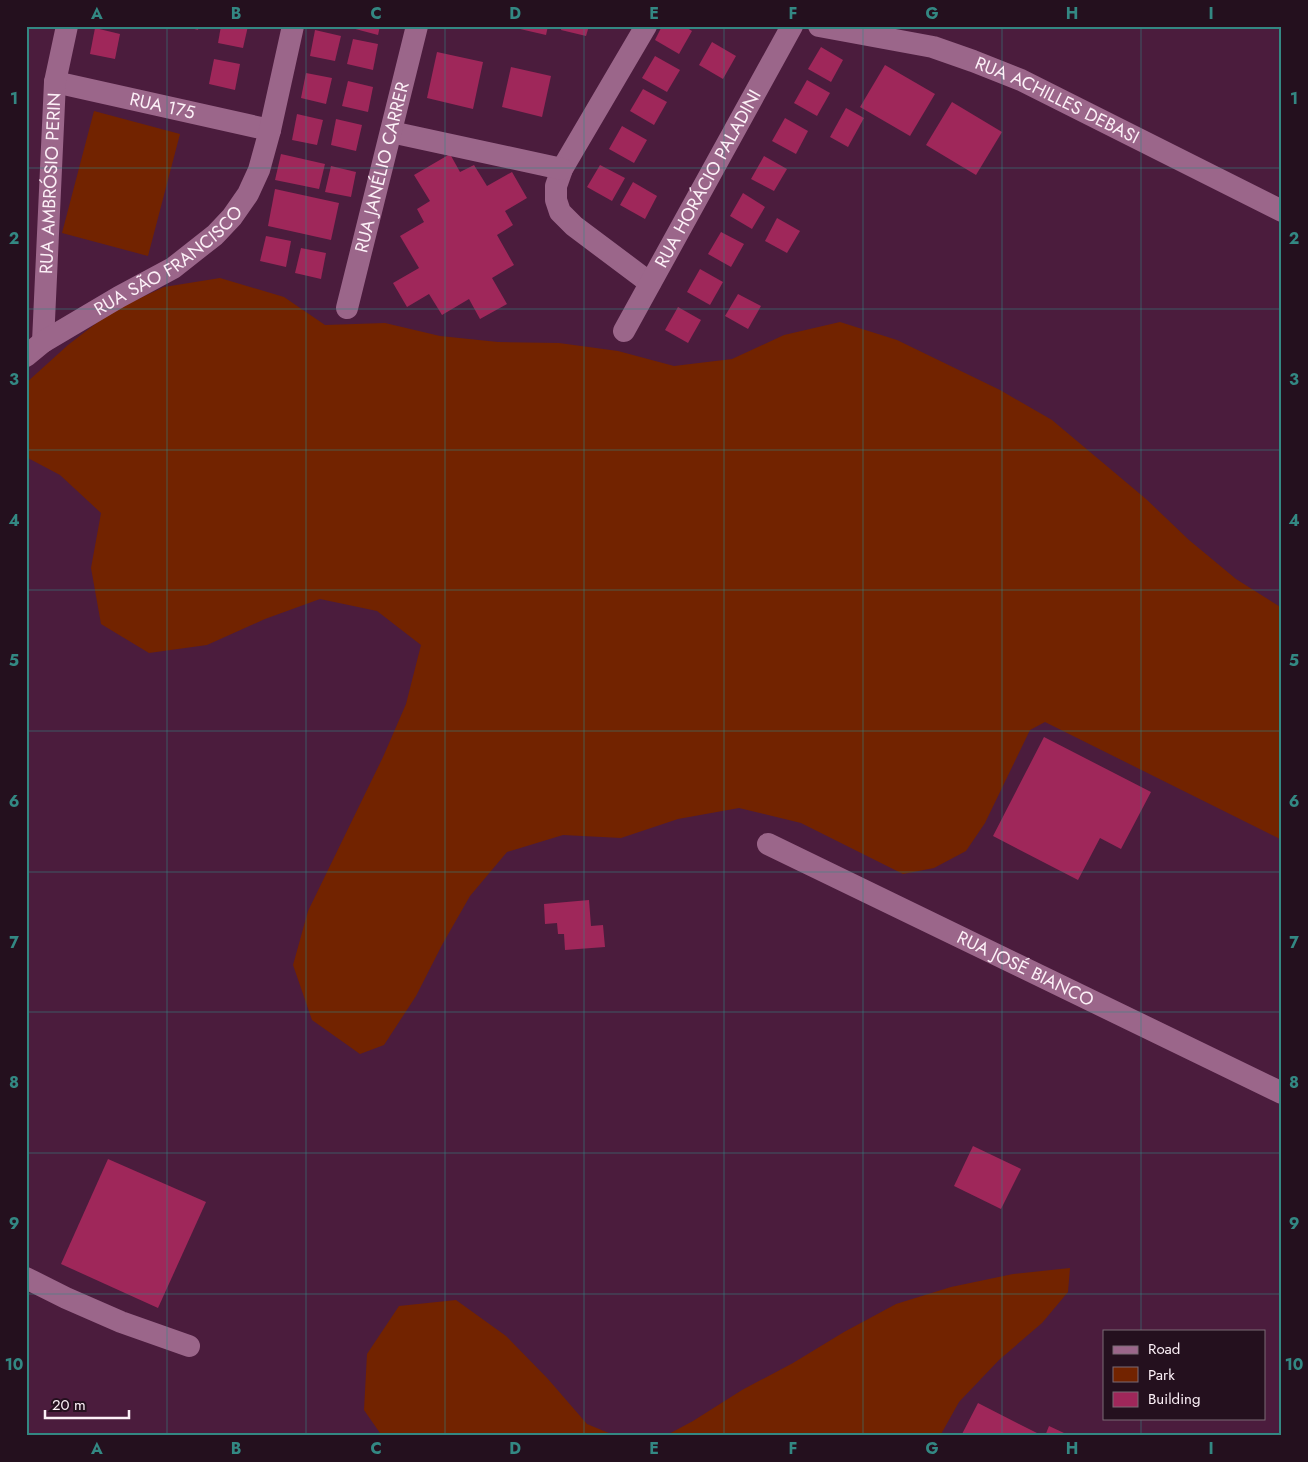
<svg xmlns="http://www.w3.org/2000/svg" width="1308" height="1462" viewBox="0 0 1308 1462" font-family="Jost,sans-serif">
<style>
.green{fill:#722300}
.building{fill:#9f275a}
.lines{fill:none;stroke-linecap:round;stroke-linejoin:round}
.minor{stroke:#9b668a;stroke-width:22}
.grid{fill:none;stroke:#338883;stroke-width:1;stroke-opacity:0.55}
.labels{text-anchor:middle;dominant-baseline:central;stroke-width:4;stroke-linejoin:round;paint-order:stroke}
.street-label{font-size:18px;fill:#fcf0f7;stroke:#24101e}
.neatline{fill:none;stroke:#338883;stroke-width:2}
.grid-label{font-size:16px;text-anchor:middle;font-weight:bold;fill:#338883}
</style>
<rect width="100%" height="100%" fill="#4b1c3d"/>
<g class="green">
<path d="M94,111L180,134L148,256L62,233Z"/>
<path d="M220,278L284,297L325,325L385,323L440,336L498,342L559,343L618,351L674,366L732,359L784,335L840,322L897,340L1000,390L1052,420L1146,499L1189,540L1236,579L1282,608V840L1045,722L1030,730L985,823L966,851L934,868L903,874L801,823L739,808L678,819L621,838L563,835L507,852L470,896L442,945L416,996L384,1045L360,1054L312,1020L293,965L308,911L383,757L406,704L421,645L377,611L320,599L265,619L207,645L149,653L101,624L91,568L101,513L60,475L26,457V383L68,345L112,311L164,287Z"/>
<path d="M1070,1268L1068,1292L1042,1323L999,1360L959,1402L940,1436H665L693,1421L742,1390L793,1363L844,1332L896,1304L951,1287L1013,1274Z"/>
<path d="M456,1300L506,1336L548,1379L587,1424L616,1436H382L364,1410L367,1354L399,1306Z"/>
</g>
<g class="building">
<path d="M183,26H199L198,30Z"/>
<path d="M221,26H248L243,48L218,43Z"/>
<path d="M344,26H380L378,35Z"/>
<path d="M521,26H548L546,35L520,29Z"/>
<path d="M562,26H589L586,36L561,30Z"/>
<path d="M662,26H684L692,31L679,54L655,40Z"/>
<path d="M95,28L120,34L115,59L90,54Z"/>
<path d="M315,30L341,36L335,61L310,56Z"/>
<path d="M353,39L378,44L373,70L347,64Z"/>
<path d="M712,42L736,56L723,79L699,65Z"/>
<path d="M821,47L843,60L831,82L808,69Z"/>
<path d="M437,52L483,62L473,109L427,98Z"/>
<path d="M655,56L680,70L667,92L642,78Z"/>
<path d="M214,59L240,64L235,90L209,84Z"/>
<path d="M885,65L935,94L910,136L860,107Z"/>
<path d="M511,67L551,76L542,117L502,107Z"/>
<path d="M306,73L332,78L326,104L301,98Z"/>
<path d="M807,80L830,93L817,116L794,103Z"/>
<path d="M348,81L373,87L368,112L342,106Z"/>
<path d="M643,89L667,102L654,125L630,111Z"/>
<path d="M952,102L1002,132L976,175L926,145Z"/>
<path d="M846,108L864,118L848,147L830,137Z"/>
<path d="M297,114L323,120L317,145L292,140Z"/>
<path d="M785,118L808,131L796,154L772,141Z"/>
<path d="M336,119L362,125L356,151L331,145Z"/>
<path d="M622,126L647,140L634,163L609,149Z"/>
<path d="M281,154L325,164L319,189L275,180Z"/>
<path d="M450,154L460,172L474,165L487,186L512,172L527,198L505,211L513,225L497,235L514,265L492,278L507,304L480,319L469,299L442,315L429,294L407,307L393,283L419,268L400,236L424,222L417,209L430,201L414,175Z"/>
<path d="M764,156L787,169L774,191L751,179Z"/>
<path d="M600,165L625,178L612,201L587,187Z"/>
<path d="M331,166L356,172L351,197L325,192Z"/>
<path d="M633,182L657,196L645,219L620,205Z"/>
<path d="M275,189L339,203L331,240L268,226Z"/>
<path d="M743,193L765,207L752,229L730,216Z"/>
<path d="M777,218L800,231L787,253L765,241Z"/>
<path d="M721,232L744,244L731,267L708,254Z"/>
<path d="M266,236L291,241L286,267L260,261Z"/>
<path d="M301,248L326,253L321,279L295,273Z"/>
<path d="M700,269L723,282L710,305L687,292Z"/>
<path d="M738,294L761,306L748,329L725,316Z"/>
<path d="M678,307L701,320L688,343L665,330Z"/>
<path d="M1044,737L1151,792L1121,849L1100,838L1078,880L993,836Z"/>
<path d="M589,900L591,926L603,925L605,947L565,950L564,934H558L557,923L545,924L544,904Z"/>
<path d="M973,1146L1021,1169L1001,1209L954,1186Z"/>
<path d="M108,1159L206,1202L158,1308L61,1264Z"/>
<path d="M978,1403L1019,1424L1043,1436H961Z"/>
<path d="M1049,1426L1064,1433L1063,1436H1045Z"/>
</g>
<g class="lines">
<g class="minor">
<path d="M646,26L562,169L556,186V200L560,212L574,226L650,283"/>
<path id="s1" d="M819,26L933,47L973,61L1021,80L1282,211"/>
<path id="s2" d="M55,82L270,130"/>
<path d="M391,132L562,169"/>
<path id="s3" d="M347,308L417,26"/>
<path id="s4" d="M624,331L792,26"/>
<path id="s5" d="M43,342L55,82L67,26"/>
<path id="s6" d="M26,356L43,342L119,297L173,268L215,235L232,217L248,194L259,170L270,130L293,26"/>
<path id="s7" d="M768,844L1282,1093"/>
<path d="M26,1278L66,1298L121,1322L189,1346"/>
</g>
</g>
<path class="grid" d="M167,26V1436M306,26V1436M445,26V1436M584,26V1436M724,26V1436M863,26V1436M1002,26V1436M1141,26V1331M26,168H1282M26,309H1282M26,450H1282M26,590H1282M26,731H1282M26,872H1282M26,1012H1282M26,1153H1282M26,1294H1282M1141,1418V1436"/>
<g class="labels">
<g class="street-label">
<text stroke="none"><textPath href="#s1" startOffset="251">RUA ACHILLES DEBASI</textPath></text>
<text stroke="none"><textPath href="#s2" startOffset="110">RUA 175</textPath></text>
<text stroke="none"><textPath href="#s3" startOffset="145">RUA JANÉLIO CARRER</textPath></text>
<text stroke="none"><textPath href="#s4" startOffset="174">RUA HORÁCIO PALADINI</textPath></text>
<text stroke="none"><textPath href="#s5" startOffset="159">RUA AMBRÓSIO PERIN</textPath></text>
<text stroke="none"><textPath href="#s6" startOffset="172">RUA SÃO FRANCISCO</textPath></text>
<text stroke="none"><textPath href="#s7" startOffset="286">RUA JOSÉ BIANCO</textPath></text>
</g>
</g>
<rect width="1308" height="1462" fill="none" stroke="#24101e" stroke-width="55"/>
<rect x="1103" y="1330" width="162" height="90" fill="#24101e" stroke="#7a6a75"/>
<rect x="1113" y="1346" width="25" height="8" fill="#9b668a" stroke="#7a6a75"/>
<text x="1148" y="1354" font-size="15" fill="#fcf0f7">Road</text>
<rect x="1113" y="1367" width="25" height="15" fill="#722300" stroke="#7a6a75"/>
<text x="1148" y="1380" font-size="15" fill="#fcf0f7">Park</text>
<rect x="1113" y="1392" width="25" height="15" fill="#9f275a" stroke="#7a6a75"/>
<text x="1148" y="1404" font-size="15" fill="#fcf0f7">Building</text>
<path d="M45 1410v8h84v-8" fill="none" stroke="#fcf0f7" stroke-width="2.5"/>
<text x="52" y="1410" font-size="15" fill="#fcf0f7" stroke="#24101e" stroke-width="4" paint-order="stroke">20 m</text>
<rect x="28" y="28" width="1252" height="1406" class="neatline"/>
<g class="grid-label">
<text x="97" y="19">A</text>
<text x="236" y="19">B</text>
<text x="376" y="19">C</text>
<text x="515" y="19">D</text>
<text x="654" y="19">E</text>
<text x="793" y="19">F</text>
<text x="932" y="19">G</text>
<text x="1072" y="19">H</text>
<text x="1211" y="19">I</text>
<text x="14" y="104">1</text>
<text x="1294" y="104">1</text>
<text x="14" y="244">2</text>
<text x="1294" y="244">2</text>
<text x="14" y="385">3</text>
<text x="1294" y="385">3</text>
<text x="14" y="526">4</text>
<text x="1294" y="526">4</text>
<text x="14" y="666">5</text>
<text x="1294" y="666">5</text>
<text x="14" y="807">6</text>
<text x="1294" y="807">6</text>
<text x="14" y="948">7</text>
<text x="1294" y="948">7</text>
<text x="14" y="1088">8</text>
<text x="1294" y="1088">8</text>
<text x="14" y="1229">9</text>
<text x="1294" y="1229">9</text>
<text x="14" y="1370">10</text>
<text x="1294" y="1370">10</text>
<text x="97" y="1454">A</text>
<text x="236" y="1454">B</text>
<text x="376" y="1454">C</text>
<text x="515" y="1454">D</text>
<text x="654" y="1454">E</text>
<text x="793" y="1454">F</text>
<text x="932" y="1454">G</text>
<text x="1072" y="1454">H</text>
<text x="1211" y="1454">I</text>
</g>
</svg>
